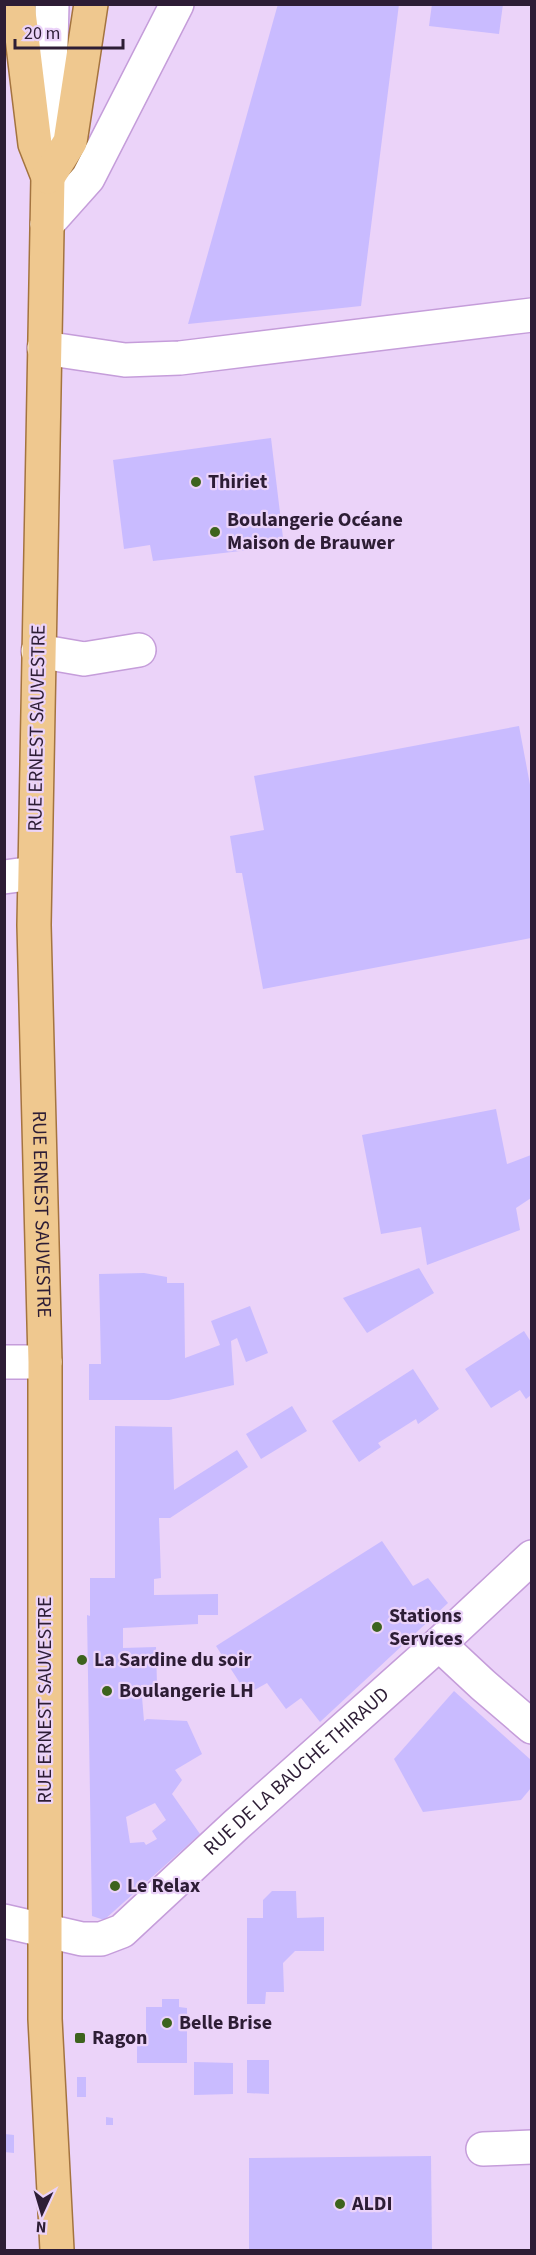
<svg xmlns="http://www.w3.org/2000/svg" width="536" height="2255" viewBox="0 0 536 2255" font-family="'Source Sans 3',sans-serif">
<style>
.building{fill:#c9bbff;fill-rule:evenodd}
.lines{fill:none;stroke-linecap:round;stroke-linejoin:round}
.minor-casing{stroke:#c59dda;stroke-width:36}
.major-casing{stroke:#a4743f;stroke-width:36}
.minor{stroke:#fff;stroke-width:33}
.major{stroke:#efc88f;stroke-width:33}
.poi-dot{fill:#3d631d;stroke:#ebd3f9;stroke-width:2}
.labels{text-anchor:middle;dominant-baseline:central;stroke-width:4.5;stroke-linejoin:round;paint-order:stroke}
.poi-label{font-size:20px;font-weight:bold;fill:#2d1d35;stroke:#ebd3f9;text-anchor:start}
.street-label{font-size:20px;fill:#2d1d35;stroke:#ebd3f9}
</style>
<rect width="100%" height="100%" fill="#ebd3f9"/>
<g class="building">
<path d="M278,4H399L361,306L188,324Z"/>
<path d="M432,4H503L499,34L429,26Z"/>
<path d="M271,438L284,546L153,561L150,545L124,549L113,460Z"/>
<path d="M519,726L531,790V938L263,989L242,873H236L230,836L264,830L254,776Z"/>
<path d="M496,1109L507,1164L531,1155V1198L516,1208L520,1230L427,1265L421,1227L381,1234L362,1135Z"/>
<path d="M419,1268L434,1293L367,1333L343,1298Z"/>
<path d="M144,1273L167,1277V1283H184L185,1358L220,1345L211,1321L250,1306L268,1353L246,1362L237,1338L231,1341L234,1385L169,1400H89V1364H101L99,1274Z"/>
<path d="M524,1331L531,1342V1395L526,1399L520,1390L491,1408L465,1369Z"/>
<path d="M413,1369L439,1409L418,1424L416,1419L378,1443L381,1447L359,1462L332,1421Z"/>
<path d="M292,1406L307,1431L261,1459L246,1434Z"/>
<path d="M115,1426L172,1427L174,1490L237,1450L248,1467L170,1518H159L161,1578L154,1579V1595L218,1594V1615H198V1624L123,1628V1648L156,1647L157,1685H141L144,1721L147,1719L187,1721L202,1754L175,1770L182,1780L172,1794L200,1834L104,1920L92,1916L87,1615L90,1616V1578H115ZM155,1803L166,1820L152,1831L157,1839L146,1845L144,1842L130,1843L126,1817Z"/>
<path d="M382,1541L413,1586L428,1578L448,1603L320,1722L301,1698L286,1709L267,1683L247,1694L216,1646Z"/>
<path d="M454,1691L531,1760V1788L521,1800L423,1812L394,1759Z"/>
<path d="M272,1891H296L297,1918L324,1917V1951H295L283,1963L284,1992H266L265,2004H247V1918H263V1900Z"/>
<path d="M162,1999H179V2007L187,2008V2063H137V2037H146V2007H162Z"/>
<path d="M247,2060H269V2094L247,2093Z"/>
<path d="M194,2062L233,2063V2094L194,2095Z"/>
<rect x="77" y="2077" width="9" height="20"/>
<path d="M106,2117L113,2118V2125H106Z"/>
<path d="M5,2134L14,2135V2153L4,2152Z"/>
<path d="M431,2156L432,2250H249V2158Z"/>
</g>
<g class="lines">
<defs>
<g id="minor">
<path d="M48,165L52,4"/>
<path d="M47,224L88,178L177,4"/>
<path d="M44,348L125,360L180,358L532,315"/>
<path d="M38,651L84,659L139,650"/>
<path d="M4,877L34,873"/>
<path d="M4,1362H45"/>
<path d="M439,1644L483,1685L532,1727"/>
<path id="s1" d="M4,1921L82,1939H101L122,1931L236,1825L439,1644L532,1557"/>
<path d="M483,2149L532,2147"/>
</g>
<g id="major">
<path id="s2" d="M18,4L35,144L48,177L34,925L45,1362V2019L57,2250"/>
<path d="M48,177L70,142L91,4"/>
</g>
</defs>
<use href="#minor" class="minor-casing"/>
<use href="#major" class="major-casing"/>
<use href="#minor" class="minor"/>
<use href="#major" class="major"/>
</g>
<g class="poi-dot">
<circle cx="196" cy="482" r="6"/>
<circle cx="215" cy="532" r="6"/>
<circle cx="377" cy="1627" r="6"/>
<circle cx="82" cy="1660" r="6"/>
<circle cx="107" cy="1691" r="6"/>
<circle cx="115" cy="1886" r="6"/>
<circle cx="167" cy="2023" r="6"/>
<rect x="74" y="2032" width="12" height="12" rx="3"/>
<circle cx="340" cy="2204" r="6"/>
</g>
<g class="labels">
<g class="poi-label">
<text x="208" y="482">Thiriet</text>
<text x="227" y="520">Boulangerie Océane<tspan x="227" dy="23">Maison de Brauwer</tspan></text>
<text x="389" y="1616">Stations<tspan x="389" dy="23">Services</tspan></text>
<text x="94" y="1660">La Sardine du soir</text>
<text x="119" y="1691">Boulangerie LH</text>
<text x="127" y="1886">Le Relax</text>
<text x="179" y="2023">Belle Brise</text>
<text x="92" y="2038">Ragon</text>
<text x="352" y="2204">ALDI</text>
</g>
<g class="street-label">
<text transform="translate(37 728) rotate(-89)">RUE ERNEST SAUVESTRE</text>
<text stroke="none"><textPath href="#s2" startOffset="1214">RUE ERNEST SAUVESTRE</textPath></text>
<text transform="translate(45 1700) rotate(-90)">RUE ERNEST SAUVESTRE</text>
<text stroke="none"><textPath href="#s1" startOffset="358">RUE DE LA BAUCHE THIRAUD</textPath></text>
</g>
</g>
<rect width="536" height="2255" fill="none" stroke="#2d1d35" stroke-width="12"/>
<g transform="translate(42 2213) rotate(184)" stroke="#ebd3f9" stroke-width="4.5" paint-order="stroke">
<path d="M0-4.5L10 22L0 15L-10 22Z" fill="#2d1d35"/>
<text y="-9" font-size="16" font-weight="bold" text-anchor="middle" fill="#2d1d35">N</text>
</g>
<path d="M15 39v9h108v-9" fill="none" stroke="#2d1d35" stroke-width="3"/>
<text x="24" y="39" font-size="18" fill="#2d1d35" stroke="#ebd3f9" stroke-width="4.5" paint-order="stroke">20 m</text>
</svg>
